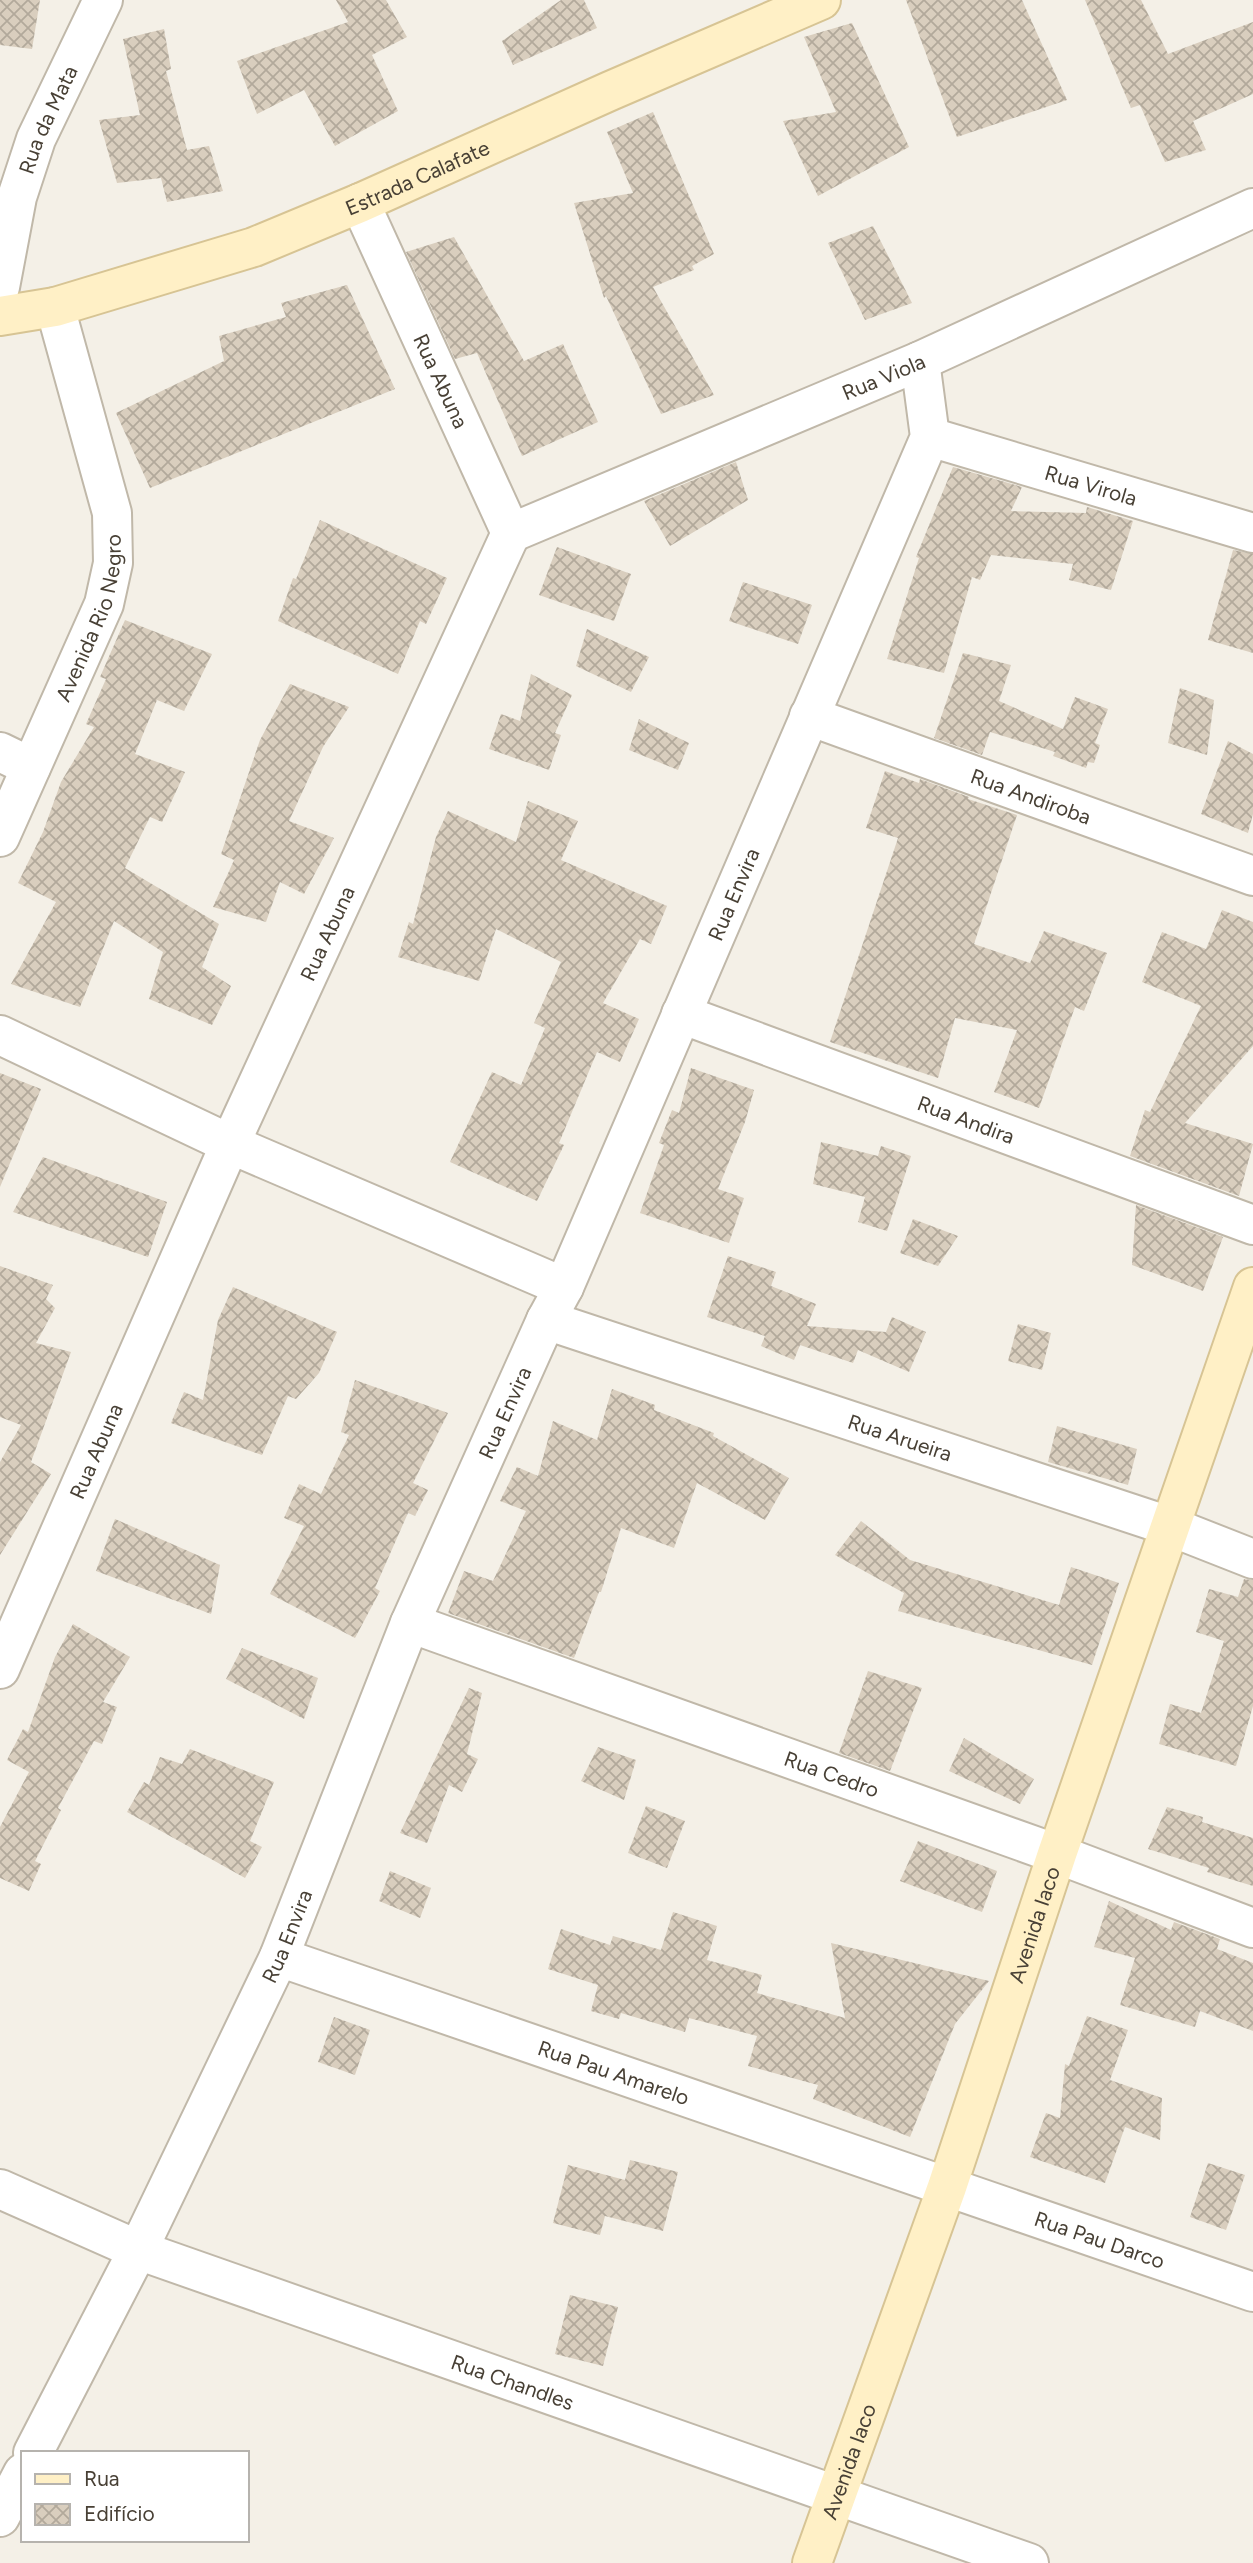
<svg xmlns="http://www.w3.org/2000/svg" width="1253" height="2563" viewBox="0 0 1253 2563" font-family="Figtree,sans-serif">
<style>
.building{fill:url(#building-cross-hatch)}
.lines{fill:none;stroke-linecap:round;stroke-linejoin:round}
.street-casing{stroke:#c0b8a9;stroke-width:42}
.secondary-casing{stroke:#d7c494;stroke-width:42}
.street{stroke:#fff;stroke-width:38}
.secondary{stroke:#fff0c6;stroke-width:38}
.labels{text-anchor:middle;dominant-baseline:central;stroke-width:5;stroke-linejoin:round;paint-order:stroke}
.street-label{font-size:21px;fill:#484035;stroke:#fff}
</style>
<defs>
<pattern id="building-cross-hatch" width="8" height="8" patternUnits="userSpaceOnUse" patternTransform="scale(1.75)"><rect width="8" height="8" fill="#d9cebe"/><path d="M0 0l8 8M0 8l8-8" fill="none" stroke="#b2a99b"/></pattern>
</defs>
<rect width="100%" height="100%" fill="#f4f0e7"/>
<g class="building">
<path d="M0,0H40L32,49L0,45Z"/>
<path d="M336,0H386L407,37L372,55L398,111L335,146L304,90L257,114L237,61L348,22Z"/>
<path d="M561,0H584L597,28L513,65L502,41Z"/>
<path d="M906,0H1022L1067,100L957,137Z"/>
<path d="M1085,0H1141L1168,54L1253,22V94L1193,121L1206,150L1165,162L1140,105L1131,108Z"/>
<path d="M852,23L909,147L818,196L783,121L836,112L804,37Z"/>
<path d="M164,29L171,69L166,71L187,150L209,146L223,191L167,202L161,178L117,183L99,120L140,115L123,39Z"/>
<path d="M653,112L714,254L692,266L694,270L653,287L714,395L661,414L606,296L604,298L574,203L633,193L607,132Z"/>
<path d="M873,226L912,303L865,320L828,243Z"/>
<path d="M454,237L524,361L563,344L598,422L522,456L477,353L455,359L406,252Z"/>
<path d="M347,285L395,389L150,488L116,413L224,361L219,336L286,317L281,303Z"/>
<path d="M736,462L748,500L670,546L644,501Z"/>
<path d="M953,467L1022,487L1011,511L1086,513L1087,507L1133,521L1111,590L1069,580L1073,564L991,555L980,580L972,577L944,673L887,659L919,558L916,557Z"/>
<path d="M320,520L447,578L426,624L420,621L398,674L278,621L293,578L296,579Z"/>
<path d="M557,547L631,574L614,621L539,595Z"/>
<path d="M1233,550L1253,554V653L1208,640Z"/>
<path d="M743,582L812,605L798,644L729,621Z"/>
<path d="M125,620L212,654L184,711L157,700L135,754L185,772L162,822L150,817L125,868L219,924L202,967L231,986L212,1025L149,999L163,952L114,921L80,1007L11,984L56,902L18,883L43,832L61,782L94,727L86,724L106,679L100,677Z"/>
<path d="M587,629L649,657L631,692L576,666Z"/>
<path d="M963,653L1011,665L999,701L1063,729L1075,697L1108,709L1095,743L1100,745L1094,763L1088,762L1086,768L1053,756L1055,752L990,732L982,755L934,738Z"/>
<path d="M531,674L572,695L555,733L561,735L549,770L489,749L501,714L520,721Z"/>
<path d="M290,684L349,707L323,747L289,821L334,838L304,894L280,882L266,922L213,907L234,860L221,854L260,740Z"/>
<path d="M1180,688L1214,700L1207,755L1168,743Z"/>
<path d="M639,719L689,743L678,770L629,750Z"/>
<path d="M1228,741L1253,754V814L1248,833L1201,814Z"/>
<path d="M885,771L919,783L920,779L969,797L968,799L1017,815L974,944L1030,963L1044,931L1107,953L1084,1011L1075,1007L1039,1108L994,1092L1017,1030L955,1018L938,1078L830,1042L898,838L866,828Z"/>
<path d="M528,801L578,821L561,860L667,906L651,944L640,939L603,1003L639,1019L620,1062L597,1052L559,1143L564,1145L537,1201L450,1162L492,1072L521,1085L545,1028L534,1023L561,962L496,929L479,981L398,957L409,922L413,924L436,837L448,811L516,842Z"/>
<path d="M1222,910L1253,922V1046L1185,1123L1253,1144L1239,1196L1130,1156L1145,1110L1150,1112L1201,1006L1142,982L1162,932L1206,949Z"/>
<path d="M691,1068L754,1090L745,1122L718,1189L744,1198L729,1243L640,1213L664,1145L659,1143L672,1110L679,1113Z"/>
<path d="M0,1073L41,1089L0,1187Z"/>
<path d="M821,1142L878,1156L881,1146L911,1156L887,1231L858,1222L865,1197L813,1184Z"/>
<path d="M43,1157L167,1202L148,1257L13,1212Z"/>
<path d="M1136,1205L1223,1237L1203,1291L1132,1265Z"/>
<path d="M913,1219L958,1236L938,1266L900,1253Z"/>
<path d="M728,1256L776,1272L771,1286L816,1304L807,1326L886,1332L892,1317L926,1332L909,1372L858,1350L853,1363L800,1345L794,1360L761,1346L765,1336L707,1317Z"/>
<path d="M0,1266L53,1285L46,1299L55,1308L36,1343L71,1352L31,1462L51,1474L0,1555V1462L21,1425L0,1417Z"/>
<path d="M233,1287L337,1332L319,1373L296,1399L288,1396L262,1455L171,1423L184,1392L203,1400L218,1320Z"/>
<path d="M1018,1324L1051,1333L1042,1370L1008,1361Z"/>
<path d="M355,1380L448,1413L413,1483L428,1490L415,1516L408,1513L375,1588L380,1591L355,1638L270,1594L304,1526L284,1518L299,1484L321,1494L349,1435L341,1432Z"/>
<path d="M612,1389L655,1405L654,1410L714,1433L713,1436L789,1478L765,1520L697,1483L674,1548L621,1528L601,1592H599L574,1658L448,1613L464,1571L493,1581L526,1511L500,1501L517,1467L538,1476L553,1421L597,1440Z"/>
<path d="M1057,1426L1137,1449L1128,1485L1048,1462Z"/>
<path d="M115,1519L220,1565L211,1614L96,1571Z"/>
<path d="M861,1521L910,1560L1059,1605L1071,1567L1119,1583L1092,1665L898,1611L904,1593L835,1555Z"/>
<path d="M1244,1579L1253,1580V1706L1236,1766L1159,1744L1170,1704L1201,1713L1224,1641L1196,1632L1209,1589L1238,1597Z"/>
<path d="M73,1624L130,1657L103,1702L117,1707L102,1744L94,1741L58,1808L61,1810L35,1861L41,1864L29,1891L0,1878V1827L29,1772L7,1760L23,1729L28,1732L55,1657Z"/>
<path d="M242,1648L318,1678L304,1719L226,1679Z"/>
<path d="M868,1671L922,1688L890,1771L839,1753Z"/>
<path d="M469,1688L482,1693L467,1754L478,1759L462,1792L449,1785L427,1843L400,1833Z"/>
<path d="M964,1738L1034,1779L1020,1804L949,1771Z"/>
<path d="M598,1747L636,1760L624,1800L581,1781Z"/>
<path d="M190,1749L274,1782L250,1841L262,1847L245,1878L127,1812L144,1782L149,1785L160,1757L182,1764Z"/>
<path d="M646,1806L685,1821L667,1868L628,1853Z"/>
<path d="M1167,1807L1203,1817L1202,1822L1253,1838V1886L1207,1872L1209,1868L1148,1849Z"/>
<path d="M918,1841L997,1871L982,1912L900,1881Z"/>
<path d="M390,1871L431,1888L420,1918L379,1901Z"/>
<path d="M1109,1901L1171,1930L1174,1922L1220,1939L1217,1949L1253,1963V2031L1200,2011L1195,2027L1120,2005L1135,1958L1094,1947Z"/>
<path d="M673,1912L717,1926L707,1960L762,1975L757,1993L845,2018L831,1943L989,1981L955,2024L910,2137L813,2099L818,2085L748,2066L757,2036L689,2018L685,2032L621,2013L619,2019L591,2011L598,1985L548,1969L561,1929L610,1945L613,1936L661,1950Z"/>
<path d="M1087,2016L1128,2030L1110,2080L1162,2098L1160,2140L1125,2127L1105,2183L1030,2157L1046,2113L1060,2118L1065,2064L1069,2066Z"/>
<path d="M334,2017L370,2030L355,2075L318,2062Z"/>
<path d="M630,2160L678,2172L663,2231L605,2216L600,2235L553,2223L568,2165L625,2180Z"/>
<path d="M1208,2163L1245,2175L1226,2230L1190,2217Z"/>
<path d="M570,2295L618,2307L603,2366L555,2354Z"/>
</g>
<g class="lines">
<defs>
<g id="street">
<path id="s1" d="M0,287L17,197L36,139L103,0"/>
<path id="s2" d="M930,437L1253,533"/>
<path id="s3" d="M511,533L920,361L1253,208"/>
<path id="s4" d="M809,716L1253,876"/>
<path d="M0,752L31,767"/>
<path id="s5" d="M0,837L104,604L113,563L112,513L55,307"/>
<path id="s6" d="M681,1014L1253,1225"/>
<path d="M0,1035L230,1144L564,1287"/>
<path id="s7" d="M546,1320L1169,1526L1253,1559"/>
<path id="s8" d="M410,1623L1057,1854L1253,1928"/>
<path id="s9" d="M0,1669L230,1144L511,533L360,203"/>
<path id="s10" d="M279,1957L1253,2292"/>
<path id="s11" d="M0,2189L138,2250L1029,2563"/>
<path id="s12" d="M33,2453L138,2250L279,1957L410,1623L546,1320L564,1287L930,437L920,361"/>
<path d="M0,2517L23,2473"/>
</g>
<g id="secondary">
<path id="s13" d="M0,316L55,307L254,247L360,203L610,91L821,0"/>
<path id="s14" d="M812,2563L947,2187L1057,1854L1253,1287"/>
</g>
</defs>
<use href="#street" class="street-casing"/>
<use href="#secondary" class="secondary-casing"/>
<use href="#street" class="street"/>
<use href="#secondary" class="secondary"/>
</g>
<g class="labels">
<g class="street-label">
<text stroke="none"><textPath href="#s1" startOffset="175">Rua da Mata</textPath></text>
<text stroke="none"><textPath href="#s13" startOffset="441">Estrada Calafate</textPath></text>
<text stroke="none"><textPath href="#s3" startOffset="404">Rua Viola</textPath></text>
<text transform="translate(441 381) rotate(65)">Rua Abuna</text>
<text stroke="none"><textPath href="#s2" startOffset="168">Rua Virola</textPath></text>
<text stroke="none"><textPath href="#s5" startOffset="238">Avenida Rio Negro</textPath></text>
<text stroke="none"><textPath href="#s4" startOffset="236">Rua Andiroba</textPath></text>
<text stroke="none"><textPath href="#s12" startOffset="1710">Rua Envira</textPath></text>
<text stroke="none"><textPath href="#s9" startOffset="805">Rua Abuna</textPath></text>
<text stroke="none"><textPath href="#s6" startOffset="304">Rua Andira</textPath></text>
<text stroke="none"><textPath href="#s12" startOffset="1143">Rua Envira</textPath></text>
<text stroke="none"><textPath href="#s7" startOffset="373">Rua Arueira</textPath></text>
<text stroke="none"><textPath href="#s9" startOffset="238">Rua Abuna</textPath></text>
<text stroke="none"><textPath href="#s8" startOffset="448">Rua Cedro</textPath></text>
<text stroke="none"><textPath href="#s14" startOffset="676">Avenida Iaco</textPath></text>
<text stroke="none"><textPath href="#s12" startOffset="576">Rua Envira</textPath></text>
<text stroke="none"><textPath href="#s10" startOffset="354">Rua Pau Amarelo</textPath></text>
<text stroke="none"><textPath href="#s10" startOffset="868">Rua Pau Darco</textPath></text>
<text stroke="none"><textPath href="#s11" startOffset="548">Rua Chandles</textPath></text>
<text stroke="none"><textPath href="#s14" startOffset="108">Avenida Iaco</textPath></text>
</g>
</g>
<rect x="21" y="2451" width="228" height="91" fill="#ffffff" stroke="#b6b3ae" stroke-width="2"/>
<rect x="35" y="2474" width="35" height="10" fill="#fff0c6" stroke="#b6b3ae" stroke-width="2"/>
<text x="84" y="2486" font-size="21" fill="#484035">Rua</text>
<rect x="35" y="2504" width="35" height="21" fill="url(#building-cross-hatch)" stroke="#b6b3ae" stroke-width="2"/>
<text x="84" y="2521" font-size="21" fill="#484035">Edifício</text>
</svg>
